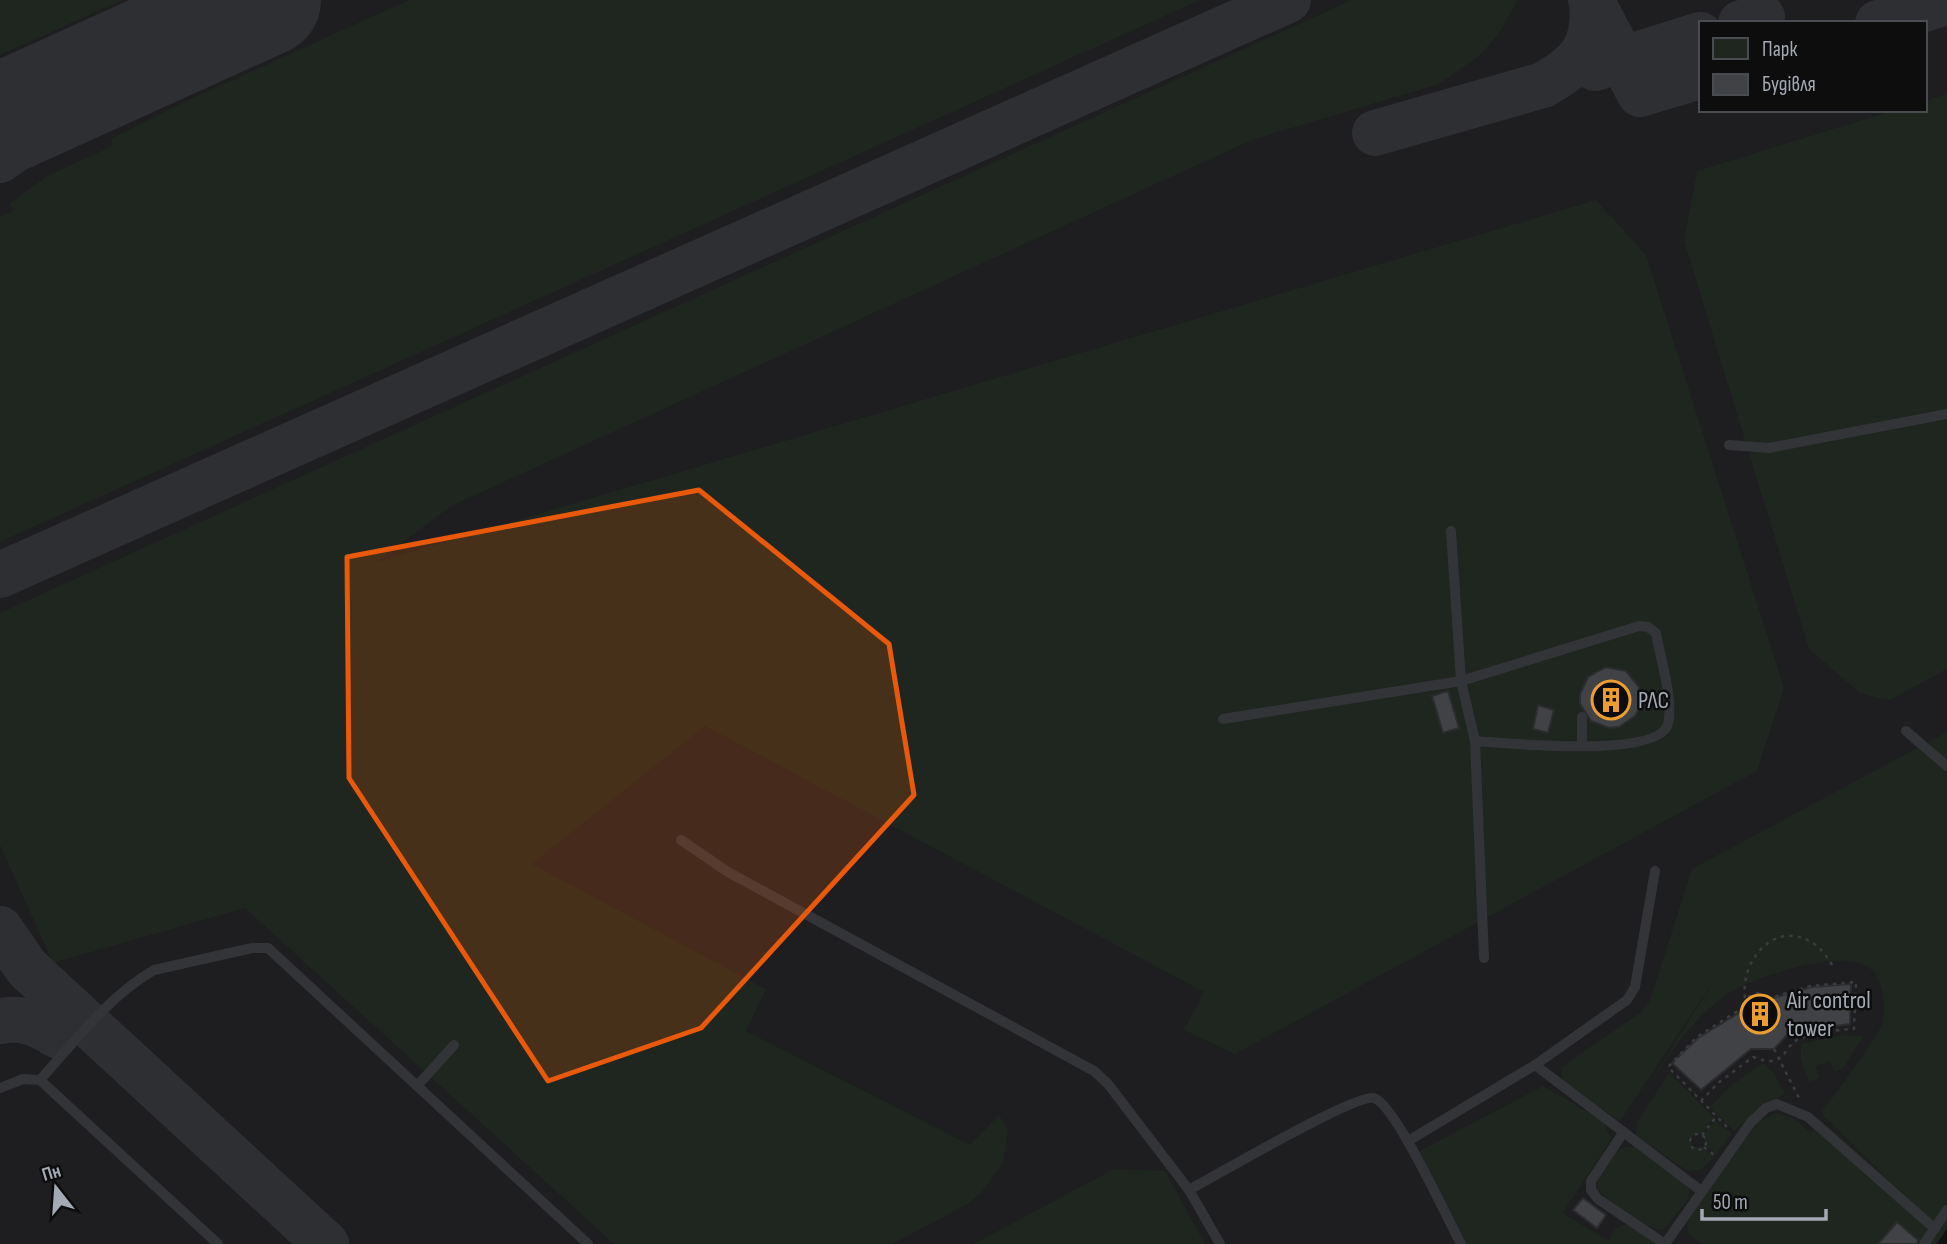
<svg xmlns="http://www.w3.org/2000/svg" width="1947" height="1244" viewBox="0 0 1947 1244" font-family="'Sofia Sans Condensed',sans-serif">
<style>
.built{fill:#1e1e20;fill-rule:evenodd}
.green{fill:#1e261f}
.lines{fill:none;stroke-linecap:round;stroke-linejoin:round}
.taxiway{stroke:#2e2f32;stroke-width:46}
.runway{stroke:#2e2f32;stroke-width:112}
.building{fill:#414246;stroke:#2c2c2f;stroke-width:2}
.path{stroke:#393b3f;stroke-width:2.5;stroke-dasharray:3.5 5;stroke-linecap:butt}
.lane{stroke:#333438;stroke-width:10}
.marked{fill:#e8590c;fill-opacity:0.2;stroke:#e8590c;stroke-width:5;stroke-linejoin:round}
.labels{text-anchor:middle;dominant-baseline:central;stroke-width:5;stroke-linejoin:round;paint-order:stroke}
.poi-label{font-size:24px;fill:#a4aab4;stroke:#0d0d0e;text-anchor:start}
</style>
<rect width="100%" height="100%" fill="#121213"/>
<path class="built" d="M0,0H1947V1229L1937,1244H0ZM1700,23H1924V110H1700Z"/>
<g class="green">
<path d="M0,0H122L0,55Z"/>
<path d="M409,0H1200L0,542V217L13,211L10,203L47,176L113,146L111,139L182,103Z"/>
<path d="M1352,0H1518L1498,35L1479,56L1439,84L1252,140L451,506L377,562L1596,200L1646,255L1784,688L1757,771L1235,1054L1184,1030L1204,992L705,726L532,864L766,989L746,1031L970,1145L999,1115L1008,1130L1003,1162L982,1192L968,1204L892,1244H614L245,908L53,963L0,845V613Z"/>
<path d="M1947,94V669L1890,700L1878,698L1860,693L1809,649L1684,241L1697,171L1895,110H1924V101Z"/>
<path d="M1947,732V1229L1936,1244H1702L1687,1232L1688,1216L1759,1121L1775,1113L1793,1118L1811,1133L1821,1120L1888,1179L1821,1113C1832,1098 1881,1034 1883,1021C1886,1004 1883,977 1868,967C1840,948 1752,977 1726,995C1681,1027 1654,1079 1624,1124L1715,979L1620,1121L1563,1084L1561,1067L1640,1013L1650,1000L1692,869Z"/>
<path d="M1843,1035L1864,1036L1842,1069L1834,1072L1830,1061L1815,1066L1819,1078L1809,1082L1801,1060V1044Z"/>
<path d="M1763,1063L1774,1073L1785,1094L1758,1109L1734,1131L1710,1107L1730,1086Z"/>
<path d="M1669,1073L1714,1118L1701,1134H1695L1690,1139L1692,1147H1703L1714,1157L1701,1170L1687,1171L1636,1135L1637,1122Z"/>
<path d="M1543,1086L1603,1121L1611,1139L1563,1213L1608,1241L1616,1228L1627,1224L1660,1244H1463L1416,1153Z"/>
<path d="M1715,1120L1732,1134L1716,1154L1705,1145L1703,1136Z"/>
<path d="M1624,1147H1638L1689,1187V1198L1664,1229C1650,1233 1606,1200 1597,1188C1597,1174 1612,1153 1624,1147Z"/>
<path d="M1114,1169L1165,1171L1205,1244H974Z"/>
</g>
<g class="lines">
<g class="taxiway">
<path d="M1591,0L1640,94L1700,76"/>
<path d="M1741,23L1762,17"/>
<path d="M1878,23L1947,2"/>
<path d="M1595,68L1700,35"/>
<path d="M1375,133L1543,85C1582,63 1596,46 1592,0"/>
<path d="M0,160L71,110L266,0"/>
<path d="M0,575L1288,0"/>
<path d="M0,929L27,968L326,1244"/>
<path d="M0,1021C22,1017 39,1023 56,1035"/>
</g>
<path class="runway" d="M0,120L265,0"/>
</g>
<g class="building">
<path d="M1606,667L1626,671L1639,687L1640,707L1635,716L1619,727L1609,728L1591,721L1580,704V694L1588,677Z"/>
<path d="M1448,691L1459,728L1443,733L1432,696Z"/>
<path d="M1538,705L1554,710L1548,733L1533,729Z"/>
<path d="M1851,984L1850,1024L1798,1031L1788,1034L1774,1049H1751L1701,1090L1672,1063L1698,1038L1753,1004L1811,987Z"/>
<path d="M1583,1198L1606,1215L1597,1228L1573,1210Z"/>
<path d="M1897,1222L1918,1240L1917,1244H1878Z"/>
</g>
<g class="lines">
<g class="path">
<path d="M1745,998C1740,958 1778,916 1817,946C1824,952 1829,960 1834,968"/>
<path d="M1774,1049L1799,1098"/>
<path d="M1701,1101L1718,1083L1753,1057C1788,1070 1781,1047 1799,1039C1817,1032 1835,1030 1854,1029L1856,982L1810,986L1761,1001L1758,993L1745,998L1747,1005L1697,1037L1668,1067L1729,1129"/>
<circle cx="1698" cy="1142" r="8"/>
<path d="M1702,1135L1716,1117"/>
<path d="M1704,1147L1714,1155"/>
</g>
<g class="lane">
<path d="M1729,445L1769,448L1947,414"/>
<path d="M1223,719L1461,681L1451,531"/>
<path d="M1906,731L1947,766"/>
<path d="M1475,741C1507,743 1658,759 1668,724C1674,702 1660,657 1656,633L1648,627L1639,626L1461,681L1475,741L1484,958"/>
<path d="M1582,746V717"/>
<path d="M681,840L728,872L1094,1071L1108,1084L1189,1190"/>
<path d="M1535,1065L1700,1190"/>
<path d="M40,1080C74,1042 109,996 154,970L252,948H268L588,1244"/>
<path d="M418,1085L454,1045"/>
<path d="M0,1088L23,1079L40,1080L218,1244"/>
<path d="M1623,1133L1591,1181V1190L1598,1199L1665,1244"/>
<path d="M1408,1141L1535,1065L1627,1000L1635,987L1655,871"/>
<path d="M1220,1244L1189,1190C1215,1176 1356,1093 1374,1098C1395,1104 1448,1220 1461,1244"/>
<path d="M1665,1244L1751,1122L1766,1108L1777,1104L1808,1117L1935,1229"/>
<path d="M1924,1244L1947,1210"/>
</g>
</g>
<path class="marked" d="M699,490L889,644L914,795L701,1028L548,1081L349,778L347,557Z"/>
<defs>
<symbol id="building-ring" viewBox="-11 -11 22 22"><circle r="9.5" fill="#0d0d0e" stroke="#ec9d32" stroke-width="1.5"/><path d="M-4-6H4V6H1V3H-1V6H-4ZM-2.5-4.3h1.7v1.8h-1.7ZM.8-4.3h1.7v1.8H.8ZM-2.5-1h1.7V.8h-1.7ZM.8-1h1.7V.8H.8Z" fill="#ec9d32"/></symbol>
</defs>
<g fill-rule="evenodd">
<use href="#building-ring" x="1589" y="678" width="44" height="44"/>
<use href="#building-ring" x="1738" y="992" width="44" height="44"/>
</g>
<g class="labels">
<g class="poi-label">
<text x="1638" y="700">РЛС</text>
<text x="1787" y="1000">Air control<tspan x="1787" dy="28">tower</tspan></text>
</g>
</g>
<rect x="1699" y="21" width="228" height="91" fill="#0d0d0e" stroke="#494c50" stroke-width="2"/>
<rect x="1713" y="38" width="35" height="21" fill="#1e261f" stroke="#494c50" stroke-width="2"/>
<text x="1762" y="56" font-size="21" fill="#a4aab4">Парк</text>
<rect x="1713" y="74" width="35" height="21" fill="#414246" stroke="#494c50" stroke-width="2"/>
<text x="1762" y="91" font-size="21" fill="#a4aab4">Будівля</text>
<g transform="translate(56 1188) rotate(343)" stroke="#0d0d0e" stroke-width="5" paint-order="stroke">
<path d="M0-5L12 26L0 18L-12 26Z" fill="#a4aab4"/>
<text y="-10" font-size="19" font-weight="bold" text-anchor="middle" fill="#a4aab4">Пн</text>
</g>
<path d="M1702 1209v10h124v-10" fill="none" stroke="#a4aab4" stroke-width="3.5"/>
<text x="1713" y="1209" font-size="21" fill="#a4aab4" stroke="#0d0d0e" stroke-width="5" paint-order="stroke">50 m</text>
</svg>
